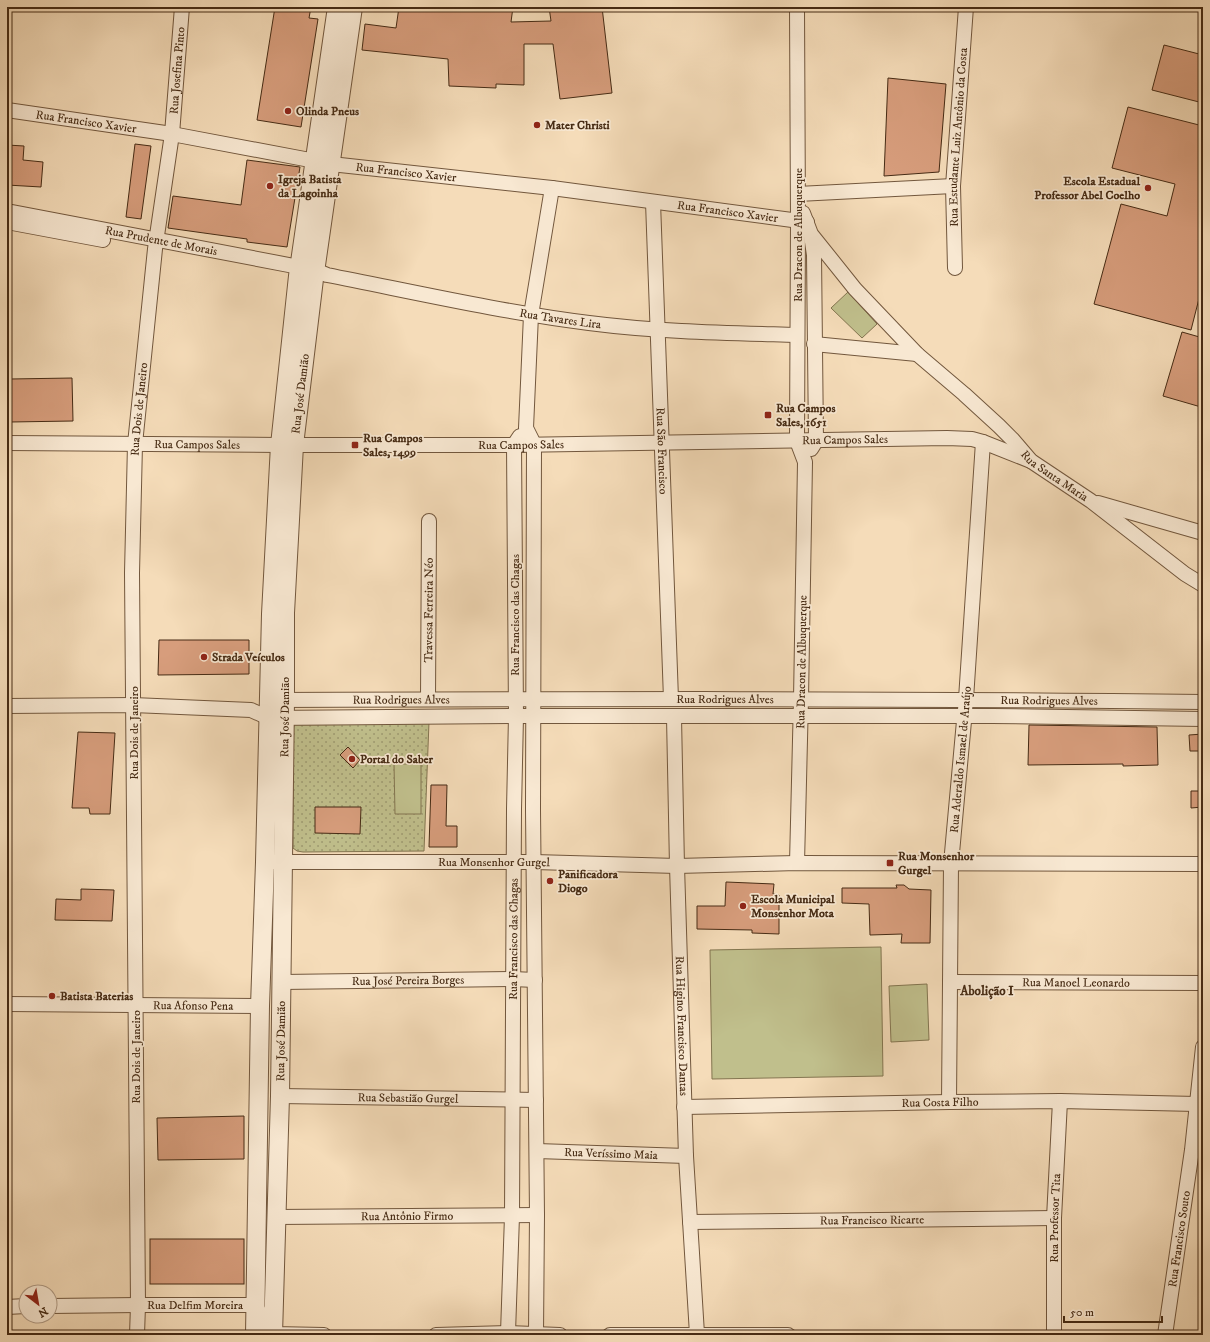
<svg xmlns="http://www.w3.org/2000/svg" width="1210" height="1342" viewBox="0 0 1210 1342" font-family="'IM FELL DW Pica',serif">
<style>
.green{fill:url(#green-dots);stroke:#837550}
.pitch{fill:#c0bf8c;stroke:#837550}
.building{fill:#d79d7c;stroke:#462b14}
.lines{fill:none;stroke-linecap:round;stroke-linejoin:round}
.minor-casing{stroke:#72573d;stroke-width:16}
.tertiary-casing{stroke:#72573d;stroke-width:20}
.minor{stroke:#f8e8d2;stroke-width:14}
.tertiary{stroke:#f8e8d2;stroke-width:18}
.poi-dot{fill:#8f2418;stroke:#f8e8d2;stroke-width:1.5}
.labels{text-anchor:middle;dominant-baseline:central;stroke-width:3.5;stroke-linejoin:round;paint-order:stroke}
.street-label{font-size:12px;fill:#462b14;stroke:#f8e8d2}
.poi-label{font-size:12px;font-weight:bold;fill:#462b14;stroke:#f8e8d2;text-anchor:start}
.neighbourhood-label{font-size:13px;font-weight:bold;fill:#462b14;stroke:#f8e8d2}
</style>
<defs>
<pattern id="green-dots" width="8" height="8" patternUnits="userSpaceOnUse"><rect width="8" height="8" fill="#c0bf8c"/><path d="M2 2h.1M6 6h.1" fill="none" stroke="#9e9b71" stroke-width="1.8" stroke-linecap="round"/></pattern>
</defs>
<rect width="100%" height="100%" fill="#f5dcb9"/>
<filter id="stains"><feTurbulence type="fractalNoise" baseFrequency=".005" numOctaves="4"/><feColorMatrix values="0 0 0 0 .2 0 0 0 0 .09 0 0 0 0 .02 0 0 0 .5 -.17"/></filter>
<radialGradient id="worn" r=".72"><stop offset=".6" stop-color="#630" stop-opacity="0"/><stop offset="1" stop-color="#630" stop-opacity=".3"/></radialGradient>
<path class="green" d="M429,722L424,851L303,852L297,851L293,848V724Z"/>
<g class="pitch">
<path d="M848,292L877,324L862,338L831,308Z"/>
<path d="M394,764H421V814H395Z"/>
<path d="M881,947L883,1076L712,1079L710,950Z"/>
<path d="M927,984L929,1040L891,1042L889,986Z"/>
</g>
<g class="building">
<path d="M275,7H311L309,18L318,19L301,127L257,120Z"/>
<path d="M399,7H513L511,22L551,21L549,7H602L612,93L560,99L553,44H524V85L496,84V88L449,86L448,59L362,50L365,24L396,28Z"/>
<path d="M1164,45L1203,55V103L1152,90Z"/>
<path d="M888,78L946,84L939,172L884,176Z"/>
<path d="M1128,107L1203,126V283L1191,330L1094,304L1121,204L1167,216L1175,184L1112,168Z"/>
<path d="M135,144L151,146L141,219L126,217Z"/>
<path d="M7,145L24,146L23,160L43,162L41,187L7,185Z"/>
<path d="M247,160L300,167L287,247L247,242V239L168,228L173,196L241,205Z"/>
<path d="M1182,332L1203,338V401L1201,407L1163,396Z"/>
<path d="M72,378L73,421L10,422V379Z"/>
<path d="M159,640H249V674L158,675Z"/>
<path d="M1029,725L1157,727L1158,765L1123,766V764L1028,765Z"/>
<path d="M78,732L115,733L110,814H90L89,808H72Z"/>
<path d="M1203,734V751H1190L1189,735Z"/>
<path d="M348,747L360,760L353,768L340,755Z"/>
<path d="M431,785H447L446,826H457V847H429Z"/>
<path d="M1191,791H1203V807L1191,808Z"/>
<path d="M315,807H361L360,834L315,833Z"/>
<path d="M726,882L774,884L773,894L779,895V934L752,933V930L697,929V906H725Z"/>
<path d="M896,885H904L909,889L931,890L930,943H901L902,934L870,935L869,904L842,903V888H897Z"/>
<path d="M81,889L114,890L112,921L55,920L56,899L81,900Z"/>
<path d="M244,1116V1159L158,1160L157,1118Z"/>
<rect x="150" y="1239" width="94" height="45"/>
</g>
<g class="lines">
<defs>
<g id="minor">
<path d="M797,7L798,222L797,441L805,462L801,699L797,863"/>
<path id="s1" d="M7,110L172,134L331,164L552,188L807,222"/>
<path d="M798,194L953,186"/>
<path id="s2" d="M653,202L671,699"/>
<path id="s3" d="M7,211L315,270L327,275C414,292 501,312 589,323C658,332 728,333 797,335"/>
<path id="s4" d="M803,213L811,234L855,289L917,354L964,394L999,426L1013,440L1031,461L1091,501L1185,574L1203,585"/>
<path d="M7,222L103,240"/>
<path d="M811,235L814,255L816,441L811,449"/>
<path id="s5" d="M955,268L953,186L966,7"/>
<path d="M814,344L917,354"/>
<path id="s6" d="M7,443L280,445H514L947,438L972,439L983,442L1031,461"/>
<path d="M1098,503L1203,533"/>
<path id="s7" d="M428,699L429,521"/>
<path id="s8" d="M275,700C585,699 894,698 1203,702"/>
<path d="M7,706L133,705L251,710L269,718L516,716H992L1203,719"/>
<path id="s9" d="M674,717L677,866L686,1156L697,1334"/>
<path id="s10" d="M273,862H534L677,866L797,863L1203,864"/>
<path id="s11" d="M282,982L513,979L535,980"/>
<path id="s12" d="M950,982L1203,983"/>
<path id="s13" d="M7,1004L260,1006"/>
<path id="s14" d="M280,1096L536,1100"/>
<path id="s15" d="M949,1102L951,864L966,699L983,442"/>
<path id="s16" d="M684,1107L949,1102L1060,1101L1197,1104"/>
<path id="s17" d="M537,1151L686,1156"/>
<path id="s18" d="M276,1217L537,1215"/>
<path id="s19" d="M690,1222L1054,1218"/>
<path id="s20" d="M50,1306L138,1305H255L273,1334L324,1335"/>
<path d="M7,1307L26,1306"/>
<path id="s21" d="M508,1333L512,1216L514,809L516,716L514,445L520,436"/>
<path d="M536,1334L537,1215L533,810L534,444L526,428L531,315L552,188"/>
<path id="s22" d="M137,1335L138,1305L132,573L135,444L155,249L172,134L182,7"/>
<path d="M436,1335L508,1333L560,1335"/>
<path d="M610,1335H788"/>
<path id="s23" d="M1054,1335V1218L1060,1101"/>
<path id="s24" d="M1165,1335L1192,1150L1203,1047"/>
</g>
<g id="tertiary">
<path d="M255,1335L260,1006L265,862L271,614L280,445L298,276L337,7"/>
<path id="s25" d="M273,1335L280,1096L285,700V613L294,445L314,279L353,7"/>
</g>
</defs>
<use href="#minor" class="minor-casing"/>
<use href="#tertiary" class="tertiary-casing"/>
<use href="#minor" class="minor"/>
<use href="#tertiary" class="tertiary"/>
</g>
<g class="poi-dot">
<circle cx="288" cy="111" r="4"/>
<circle cx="537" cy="125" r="4"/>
<circle cx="270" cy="186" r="4"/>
<circle cx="1148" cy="188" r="4"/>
<rect x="764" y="411" width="8" height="8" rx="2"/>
<rect x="351" y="441" width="8" height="8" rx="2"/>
<circle cx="204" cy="657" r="4"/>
<circle cx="352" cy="759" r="4"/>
<rect x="886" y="859" width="8" height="8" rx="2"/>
<circle cx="550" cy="881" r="4"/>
<circle cx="743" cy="906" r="4"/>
<circle cx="52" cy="996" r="4"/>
</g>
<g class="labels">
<g class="street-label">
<text stroke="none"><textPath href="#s22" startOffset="1267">Rua Josefina Pinto</textPath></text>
<text stroke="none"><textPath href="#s1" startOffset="80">Rua Francisco Xavier</textPath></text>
<text stroke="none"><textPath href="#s5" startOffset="131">Rua Estudante Luiz Antônio da Costa</textPath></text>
<text stroke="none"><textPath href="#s1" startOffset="404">Rua Francisco Xavier</textPath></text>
<text stroke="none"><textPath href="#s1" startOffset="728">Rua Francisco Xavier</textPath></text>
<text transform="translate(798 235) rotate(-90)">Rua Dracon de Albuquerque</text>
<text stroke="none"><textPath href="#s3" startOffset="157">Rua Prudente de Morais</textPath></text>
<text stroke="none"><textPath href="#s3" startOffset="564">Rua Tavares Lira</textPath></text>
<text stroke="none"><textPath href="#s25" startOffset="942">Rua José Damião</textPath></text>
<text stroke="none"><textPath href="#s22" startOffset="926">Rua Dois de Janeiro</textPath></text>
<text stroke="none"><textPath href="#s6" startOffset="838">Rua Campos Sales</textPath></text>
<text stroke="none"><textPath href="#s6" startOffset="514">Rua Campos Sales</textPath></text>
<text stroke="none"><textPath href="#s6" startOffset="190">Rua Campos Sales</textPath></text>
<text stroke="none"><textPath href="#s2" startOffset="249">Rua São Francisco</textPath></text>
<text stroke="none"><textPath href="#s4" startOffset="367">Rua Santa Maria</textPath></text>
<text stroke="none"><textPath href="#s7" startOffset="89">Travessa Ferreira Néo</textPath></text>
<text transform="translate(515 615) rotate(-90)">Rua Francisco das Chagas</text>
<text transform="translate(802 662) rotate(-89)">Rua Dracon de Albuquerque</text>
<text stroke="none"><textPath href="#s8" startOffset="126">Rua Rodrigues Alves</textPath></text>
<text stroke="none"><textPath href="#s8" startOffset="450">Rua Rodrigues Alves</textPath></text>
<text stroke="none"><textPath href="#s8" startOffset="774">Rua Rodrigues Alves</textPath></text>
<text stroke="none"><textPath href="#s25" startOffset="618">Rua José Damião</textPath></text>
<text transform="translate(134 733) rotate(-90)">Rua Dois de Janeiro</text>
<text stroke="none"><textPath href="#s15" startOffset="343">Rua Aderaldo Ismael de Araújo</textPath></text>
<text stroke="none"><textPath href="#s10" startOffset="221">Rua Monsenhor Gurgel</textPath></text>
<text stroke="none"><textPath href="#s21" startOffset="394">Rua Francisco das Chagas</textPath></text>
<text stroke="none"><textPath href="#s11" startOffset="126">Rua José Pereira Borges</textPath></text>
<text stroke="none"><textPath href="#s12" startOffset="126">Rua Manoel Leonardo</textPath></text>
<text stroke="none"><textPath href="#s13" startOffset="186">Rua Afonso Pena</textPath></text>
<text stroke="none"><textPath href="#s9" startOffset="309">Rua Higino Francisco Dantas</textPath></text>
<text stroke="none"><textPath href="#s25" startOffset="294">Rua José Damião</textPath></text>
<text transform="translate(136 1057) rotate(-90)">Rua Dois de Janeiro</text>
<text stroke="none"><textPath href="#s14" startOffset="128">Rua Sebastião Gurgel</textPath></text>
<text stroke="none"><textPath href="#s16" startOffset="256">Rua Costa Filho</textPath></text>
<text stroke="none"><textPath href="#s17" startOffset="74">Rua Veríssimo Maia</textPath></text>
<text stroke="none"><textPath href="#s18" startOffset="131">Rua Antônio Firmo</textPath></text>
<text stroke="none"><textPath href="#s23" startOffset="117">Rua Professor Tita</textPath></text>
<text stroke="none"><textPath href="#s19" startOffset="182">Rua Francisco Ricarte</textPath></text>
<text stroke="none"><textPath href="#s24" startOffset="97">Rua Francisco Souto</textPath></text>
<text stroke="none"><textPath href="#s20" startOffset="145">Rua Delfim Moreira</textPath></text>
</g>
<g class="poi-label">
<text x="296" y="111">Olinda Pneus</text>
<text x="545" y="125">Mater Christi</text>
<text x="278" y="179">Igreja Batista<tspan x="278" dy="14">da Lagoinha</tspan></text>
<text x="1140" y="181" text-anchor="end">Escola Estadual<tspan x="1140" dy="14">Professor Abel Coelho</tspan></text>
<text x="776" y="408">Rua Campos<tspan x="776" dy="14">Sales, 1651</tspan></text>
<text x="363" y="438">Rua Campos<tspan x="363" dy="14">Sales, 1499</tspan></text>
<text x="212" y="657">Strada Veículos</text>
<text x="360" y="759">Portal do Saber</text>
<text x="898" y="856">Rua Monsenhor<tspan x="898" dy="14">Gurgel</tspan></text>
<text x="558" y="874">Panificadora<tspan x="558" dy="14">Diogo</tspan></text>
<text x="751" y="899">Escola Municipal<tspan x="751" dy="14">Monsenhor Mota</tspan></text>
<text x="60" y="996">Batista Baterias</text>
</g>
<g class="neighbourhood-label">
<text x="987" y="991">Abolição I</text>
</g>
</g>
<rect width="1210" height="1342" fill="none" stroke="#f5dcb9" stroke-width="24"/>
<rect x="8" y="8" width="1194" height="1326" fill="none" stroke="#462b14" stroke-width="2"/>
<rect x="12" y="12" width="1186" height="1318" fill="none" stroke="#462b14"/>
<g transform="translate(38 1304) rotate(149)"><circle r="19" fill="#f8e8d2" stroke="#b19c86"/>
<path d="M0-3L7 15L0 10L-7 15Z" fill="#8f2418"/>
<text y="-6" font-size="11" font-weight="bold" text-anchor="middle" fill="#462b14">N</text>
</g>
<path d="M1064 1316v6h98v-6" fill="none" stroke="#462b14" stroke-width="2"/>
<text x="1070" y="1316" font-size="12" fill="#462b14" stroke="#f8e8d2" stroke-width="3" paint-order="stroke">50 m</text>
<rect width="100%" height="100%" filter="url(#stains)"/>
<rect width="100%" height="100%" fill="url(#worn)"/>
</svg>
